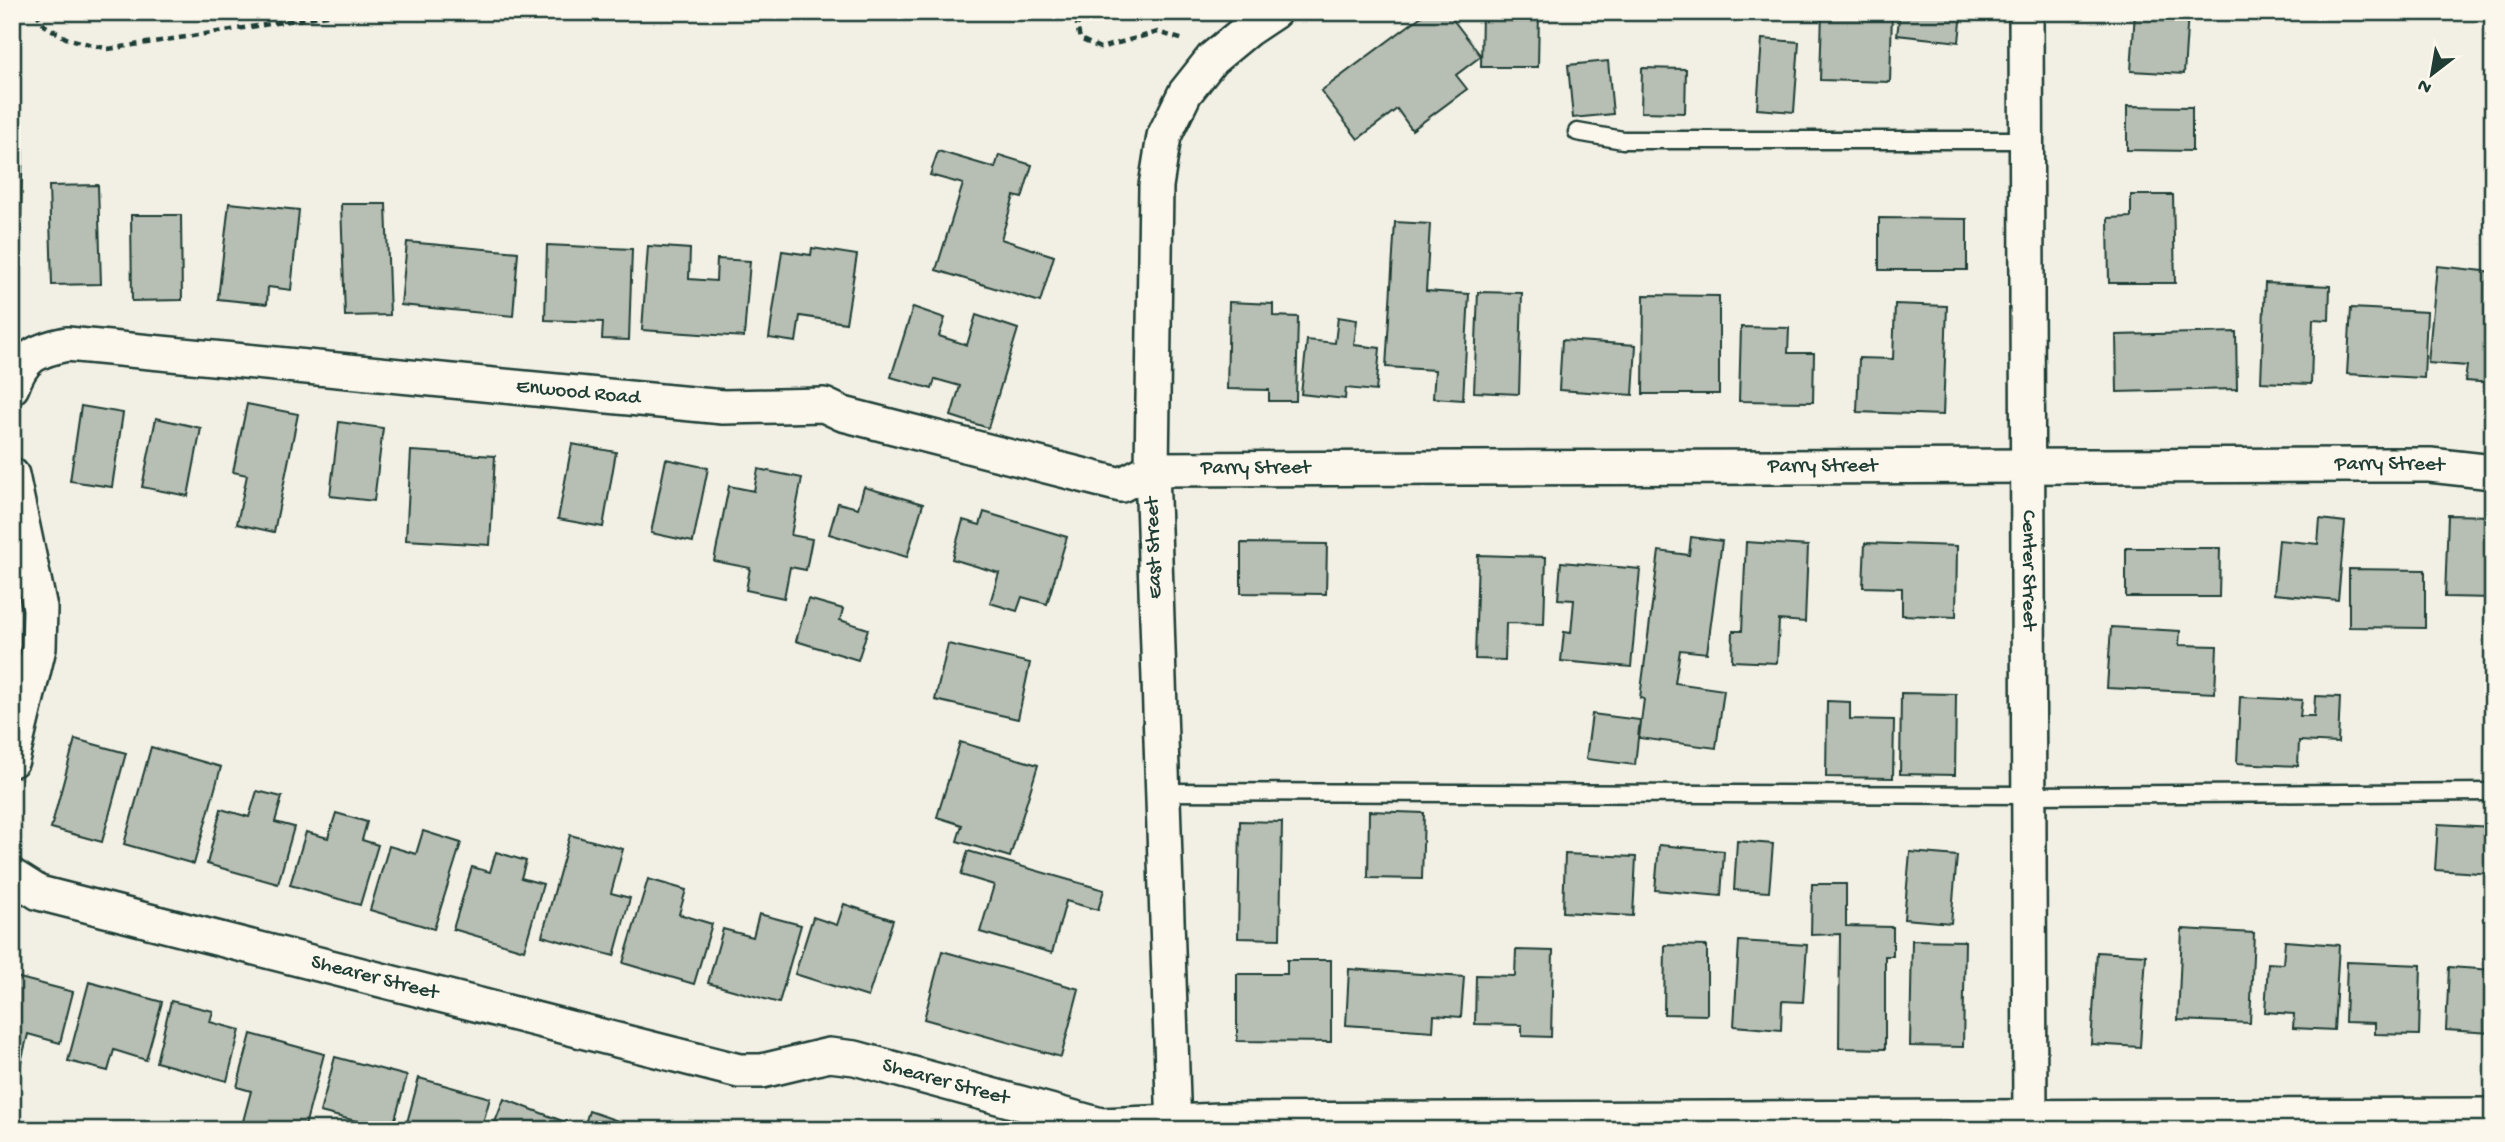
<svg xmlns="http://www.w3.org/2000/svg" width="2505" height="1142" viewBox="0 0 2505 1142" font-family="'Gochi Hand',sans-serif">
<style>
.building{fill:#b7beb3;stroke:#1f3d34;stroke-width:2}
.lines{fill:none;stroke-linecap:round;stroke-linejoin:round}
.service-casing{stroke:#1f3d34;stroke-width:21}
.minor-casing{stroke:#1f3d34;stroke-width:38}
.path{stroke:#1f3d34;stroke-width:4.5;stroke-dasharray:7 5;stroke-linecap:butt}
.service{stroke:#fbf7ec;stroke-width:16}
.minor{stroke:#fbf7ec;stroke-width:33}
.labels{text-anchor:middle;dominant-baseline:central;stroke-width:7;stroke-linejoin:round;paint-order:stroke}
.street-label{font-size:21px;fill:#1f3d34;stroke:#fbf7ec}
</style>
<rect width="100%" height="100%" fill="#f2f0e5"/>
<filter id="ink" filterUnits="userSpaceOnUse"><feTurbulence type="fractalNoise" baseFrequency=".0143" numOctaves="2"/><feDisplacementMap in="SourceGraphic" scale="14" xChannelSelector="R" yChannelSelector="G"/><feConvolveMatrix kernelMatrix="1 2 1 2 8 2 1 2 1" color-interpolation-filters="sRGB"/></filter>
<g filter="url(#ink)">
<g class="building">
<path d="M1427,12H1447L1481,56L1456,75L1467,89L1412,130L1397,109L1358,139L1321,91Z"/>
<path d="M1482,12H1539L1538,67H1481Z"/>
<path d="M1822,12H1892L1890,82L1820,80Z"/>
<path d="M1900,12H1962L1959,42L1897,35Z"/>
<path d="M2135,12H2188L2184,74L2131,71Z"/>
<path d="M1762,39L1799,42L1794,112L1757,109Z"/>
<path d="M1608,61L1613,114L1573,118L1568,65Z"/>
<path d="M1642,68L1686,69L1685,113L1641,112Z"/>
<path d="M2127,106L2192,107V151L2127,150Z"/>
<path d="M12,132H23L21,221L12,220Z"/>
<path d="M938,151L995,168L999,155L1032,165L1022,198L1014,196L1001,239L1054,256L1040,302L936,270L963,184L930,175Z"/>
<path d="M98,185L101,284L52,285L49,186Z"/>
<path d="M2131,195H2173L2175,283H2109L2108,218L2131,217Z"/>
<path d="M229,203L299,210L291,290L268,287L267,304L218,299Z"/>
<path d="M341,204H386L390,315L345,316Z"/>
<path d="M131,215H181L182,300L132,301Z"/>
<path d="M1879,218L1967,219V270H1879Z"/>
<path d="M1395,222L1430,224L1426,291L1469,294L1463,400L1433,398L1435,370L1386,367Z"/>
<path d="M407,242L518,252L513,316L401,305Z"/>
<path d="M547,245L632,249L629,340L602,339L603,322L545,320Z"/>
<path d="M648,246L690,249L689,279L716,281L717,259L750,261L744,337L642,330Z"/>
<path d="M812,248L857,255L846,323L800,316L796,342L769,338L782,251L811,255Z"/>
<path d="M2437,266L2493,272V383L2465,381L2467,366L2428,363Z"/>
<path d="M2265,283L2330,286L2329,320L2313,319L2311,384L2261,382Z"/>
<path d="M1478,292L1522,293L1519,394L1474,392Z"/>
<path d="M1644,295L1719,296V394H1643Z"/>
<path d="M1229,302L1273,304V316L1298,317L1296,401H1269V390L1227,389Z"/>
<path d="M1895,304L1947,306L1943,415L1857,412L1859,358L1893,359Z"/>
<path d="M913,307L945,318L939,336L967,345L976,315L1018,329L988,428L951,416L960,386L935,379L932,389L891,377Z"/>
<path d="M2351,308L2427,312L2424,378L2347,374Z"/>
<path d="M1338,317L1357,320L1354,345L1380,348L1376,391L1346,388L1345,399L1301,394L1307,340L1335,343Z"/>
<path d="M1741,327L1789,328L1788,353H1814L1813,402L1739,401Z"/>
<path d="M2236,332L2237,389L2117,392L2116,335Z"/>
<path d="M1562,340L1636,345L1633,395L1559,390Z"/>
<path d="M247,404L298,414L274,532L237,524L247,475L233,472Z"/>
<path d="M81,406L123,413L112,487L70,481Z"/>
<path d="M156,418L201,428L188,496L142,487Z"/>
<path d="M339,422L383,428L374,501L330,496Z"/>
<path d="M572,444L616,452L603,527L558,519Z"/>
<path d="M411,451L495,456L490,545L406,540Z"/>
<path d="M666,459L708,468L693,542L651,533Z"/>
<path d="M758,469L802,478L791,535L812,539L806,570L790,567L784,598L746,590L750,568L714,561L729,486L754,491Z"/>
<path d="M864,487L923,504L907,557L829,534L838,503L858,508Z"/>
<path d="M984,512L1067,537L1047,604L1022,597L1017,611L990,603L999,573L952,559L963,520L980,525Z"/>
<path d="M2448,515L2493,516V598L2445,597Z"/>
<path d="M2320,519L2345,522L2338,600L2274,594L2279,540L2318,544Z"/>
<path d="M1691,537L1722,541L1707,653L1680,650L1675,683L1724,690L1716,748L1639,738L1644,699L1640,698L1659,551L1689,555Z"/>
<path d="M1746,542L1808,546L1805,622L1779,620L1777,663L1732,661L1733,631H1742Z"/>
<path d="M1241,543L1327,544L1326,594L1241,593Z"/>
<path d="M1865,543L1957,546L1956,617L1902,615V588L1863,587Z"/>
<path d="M2126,548H2220L2219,597H2126Z"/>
<path d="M1478,555L1546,557L1544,624L1506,623L1505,660L1475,659Z"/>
<path d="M1561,562L1640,569L1631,667L1561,661L1564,632L1571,633L1574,600L1558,599Z"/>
<path d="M2349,569L2425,570V628L2349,627Z"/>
<path d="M808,599L843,609L840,620L868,629L858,660L796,641Z"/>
<path d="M2111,627L2180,631L2179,645L2217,646L2215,693L2107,688Z"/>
<path d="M948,644L1030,663L1018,719L935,700Z"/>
<path d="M1901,693L1956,694L1955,775L1900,774Z"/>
<path d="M2315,696L2340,697L2338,743L2299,741L2298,766L2237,763L2240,697L2302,700L2300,716H2314Z"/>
<path d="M1827,701L1850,702V719L1894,720L1893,778L1826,777Z"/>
<path d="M1592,714L1640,720L1635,765L1586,759Z"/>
<path d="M75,739L126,753L102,842L51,828Z"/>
<path d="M960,742L1038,765L1010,857L957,841L962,825L937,817Z"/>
<path d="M151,747L221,767L194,864L124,844Z"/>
<path d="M257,791L282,797L275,822L294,827L278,884L207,864L221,809L249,817Z"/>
<path d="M1369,811L1424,813L1422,879L1368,878Z"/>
<path d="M336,813L367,822L362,840L378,845L360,905L290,885L306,832L328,838Z"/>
<path d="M1240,821L1282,822L1280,939L1238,938Z"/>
<path d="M2438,824L2493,827V874L2435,870Z"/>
<path d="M423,831L461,843L434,929L370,910L389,846L416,854Z"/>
<path d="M570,835L623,849L611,893L630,898L614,956L542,936Z"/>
<path d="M1737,841L1773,844L1769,892L1734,890Z"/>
<path d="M1659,845L1724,851L1721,896L1655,890Z"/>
<path d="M968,851L1104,890L1098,910L1066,901L1052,953L980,932L994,885L961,875Z"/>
<path d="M496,852L526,861L521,878L543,884L524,950L453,929L472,867L490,872Z"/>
<path d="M1910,852L1957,856L1951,923L1904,919Z"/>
<path d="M1565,854L1636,857L1633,916L1563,912Z"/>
<path d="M648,879L686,890L679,914L712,924L694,984L623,963Z"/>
<path d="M1812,884H1846V926L1893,927V956H1885V1049L1839,1048L1840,934L1811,935Z"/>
<path d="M844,904L893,920L868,997L795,974L813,917L837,925Z"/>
<path d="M759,914L801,925L779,1003L708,983L723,929L753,937Z"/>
<path d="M2182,929L2254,933L2250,1023L2178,1020Z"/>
<path d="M1912,940L1965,941L1963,1047L1910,1046Z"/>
<path d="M1739,941L1807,945L1803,1002L1782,1001L1781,1030L1734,1026Z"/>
<path d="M2285,941L2339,945L2334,1030L2293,1028L2294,1014L2265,1012L2268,963L2283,964Z"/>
<path d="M1665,945L1707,946V1015L1664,1014Z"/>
<path d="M1516,950L1553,951L1551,1037L1522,1036V1025L1475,1024L1476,975L1515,976Z"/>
<path d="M942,951L1079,989L1061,1057L924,1019Z"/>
<path d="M2097,952L2146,955L2140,1047L2091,1044Z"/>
<path d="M1287,960H1331V1042L1237,1041V974H1287Z"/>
<path d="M2347,962L2421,965L2419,1035L2375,1034V1023L2345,1022Z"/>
<path d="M2449,967L2493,970L2491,1033L2446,1030Z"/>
<path d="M1349,969L1464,977L1461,1017L1434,1015L1433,1031L1346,1025Z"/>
<path d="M12,976L73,992L60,1043L28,1034L20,1066L12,1064Z"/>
<path d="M89,982L162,1002L146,1060L114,1050L108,1071L68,1061Z"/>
<path d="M171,1001L213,1011L210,1022L240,1030L227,1081L156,1062Z"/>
<path d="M251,1034L324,1054L304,1130L241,1129L251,1091L237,1087Z"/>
<path d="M335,1057L407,1076L392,1130L320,1112Z"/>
<path d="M419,1078L490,1098L481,1130H405Z"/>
<path d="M504,1099L573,1125L572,1130H492Z"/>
<path d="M589,1111L644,1130H583Z"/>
</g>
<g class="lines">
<defs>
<g id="service">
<path d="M1577,132L1623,140H2026"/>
<path d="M1163,792L2029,795L2493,792"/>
</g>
<g id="minor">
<path id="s1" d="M2026,12L2030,1130"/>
<path id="s2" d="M12,387C23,356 37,350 67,344L723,407L824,405L843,414L1121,485L1152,469L2369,465H2430L2493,472"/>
<path d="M12,475L40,608L39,648L12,760"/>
<path id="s3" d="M12,876L39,893L739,1071H762L829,1055L855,1058L1101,1125L1220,1120L2493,1115"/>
<path d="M1174,1130L1152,469L1156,186L1164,136L1185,93L1212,59L1247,30L1274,12"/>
</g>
</defs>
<use href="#service" class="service-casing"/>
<use href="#minor" class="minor-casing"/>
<g class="path">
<path d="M36,12L44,25L66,38L108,49L347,12"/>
<path d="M1090,12L1077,25L1080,39L1100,48L1158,32L1184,40"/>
<path d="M1108,12H1122"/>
</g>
<use href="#service" class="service"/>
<use href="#minor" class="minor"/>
</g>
</g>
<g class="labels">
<g class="street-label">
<text stroke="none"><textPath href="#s2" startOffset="588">Enwood Road</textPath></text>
<text stroke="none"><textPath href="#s2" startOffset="2415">Parry Street</textPath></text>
<text stroke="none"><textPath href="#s2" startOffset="1848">Parry Street</textPath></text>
<text stroke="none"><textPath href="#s2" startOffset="1281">Parry Street</textPath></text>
<text transform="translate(1155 548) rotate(-92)">East Street</text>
<text stroke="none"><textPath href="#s1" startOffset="558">Center Street</textPath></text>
<text stroke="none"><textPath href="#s3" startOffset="378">Shearer Street</textPath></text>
<text stroke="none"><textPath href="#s3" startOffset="966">Shearer Street</textPath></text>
</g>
</g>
<rect width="2505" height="1142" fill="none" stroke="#fbf7ec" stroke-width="42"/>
<rect x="21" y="21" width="2463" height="1100" fill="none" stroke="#1f3d34" stroke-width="2.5" filter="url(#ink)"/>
<g transform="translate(2432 74) rotate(211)" stroke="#fbf7ec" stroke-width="5" paint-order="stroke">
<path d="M0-5L12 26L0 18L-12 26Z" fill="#1f3d34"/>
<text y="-10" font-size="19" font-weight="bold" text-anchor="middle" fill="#1f3d34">N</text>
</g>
</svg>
